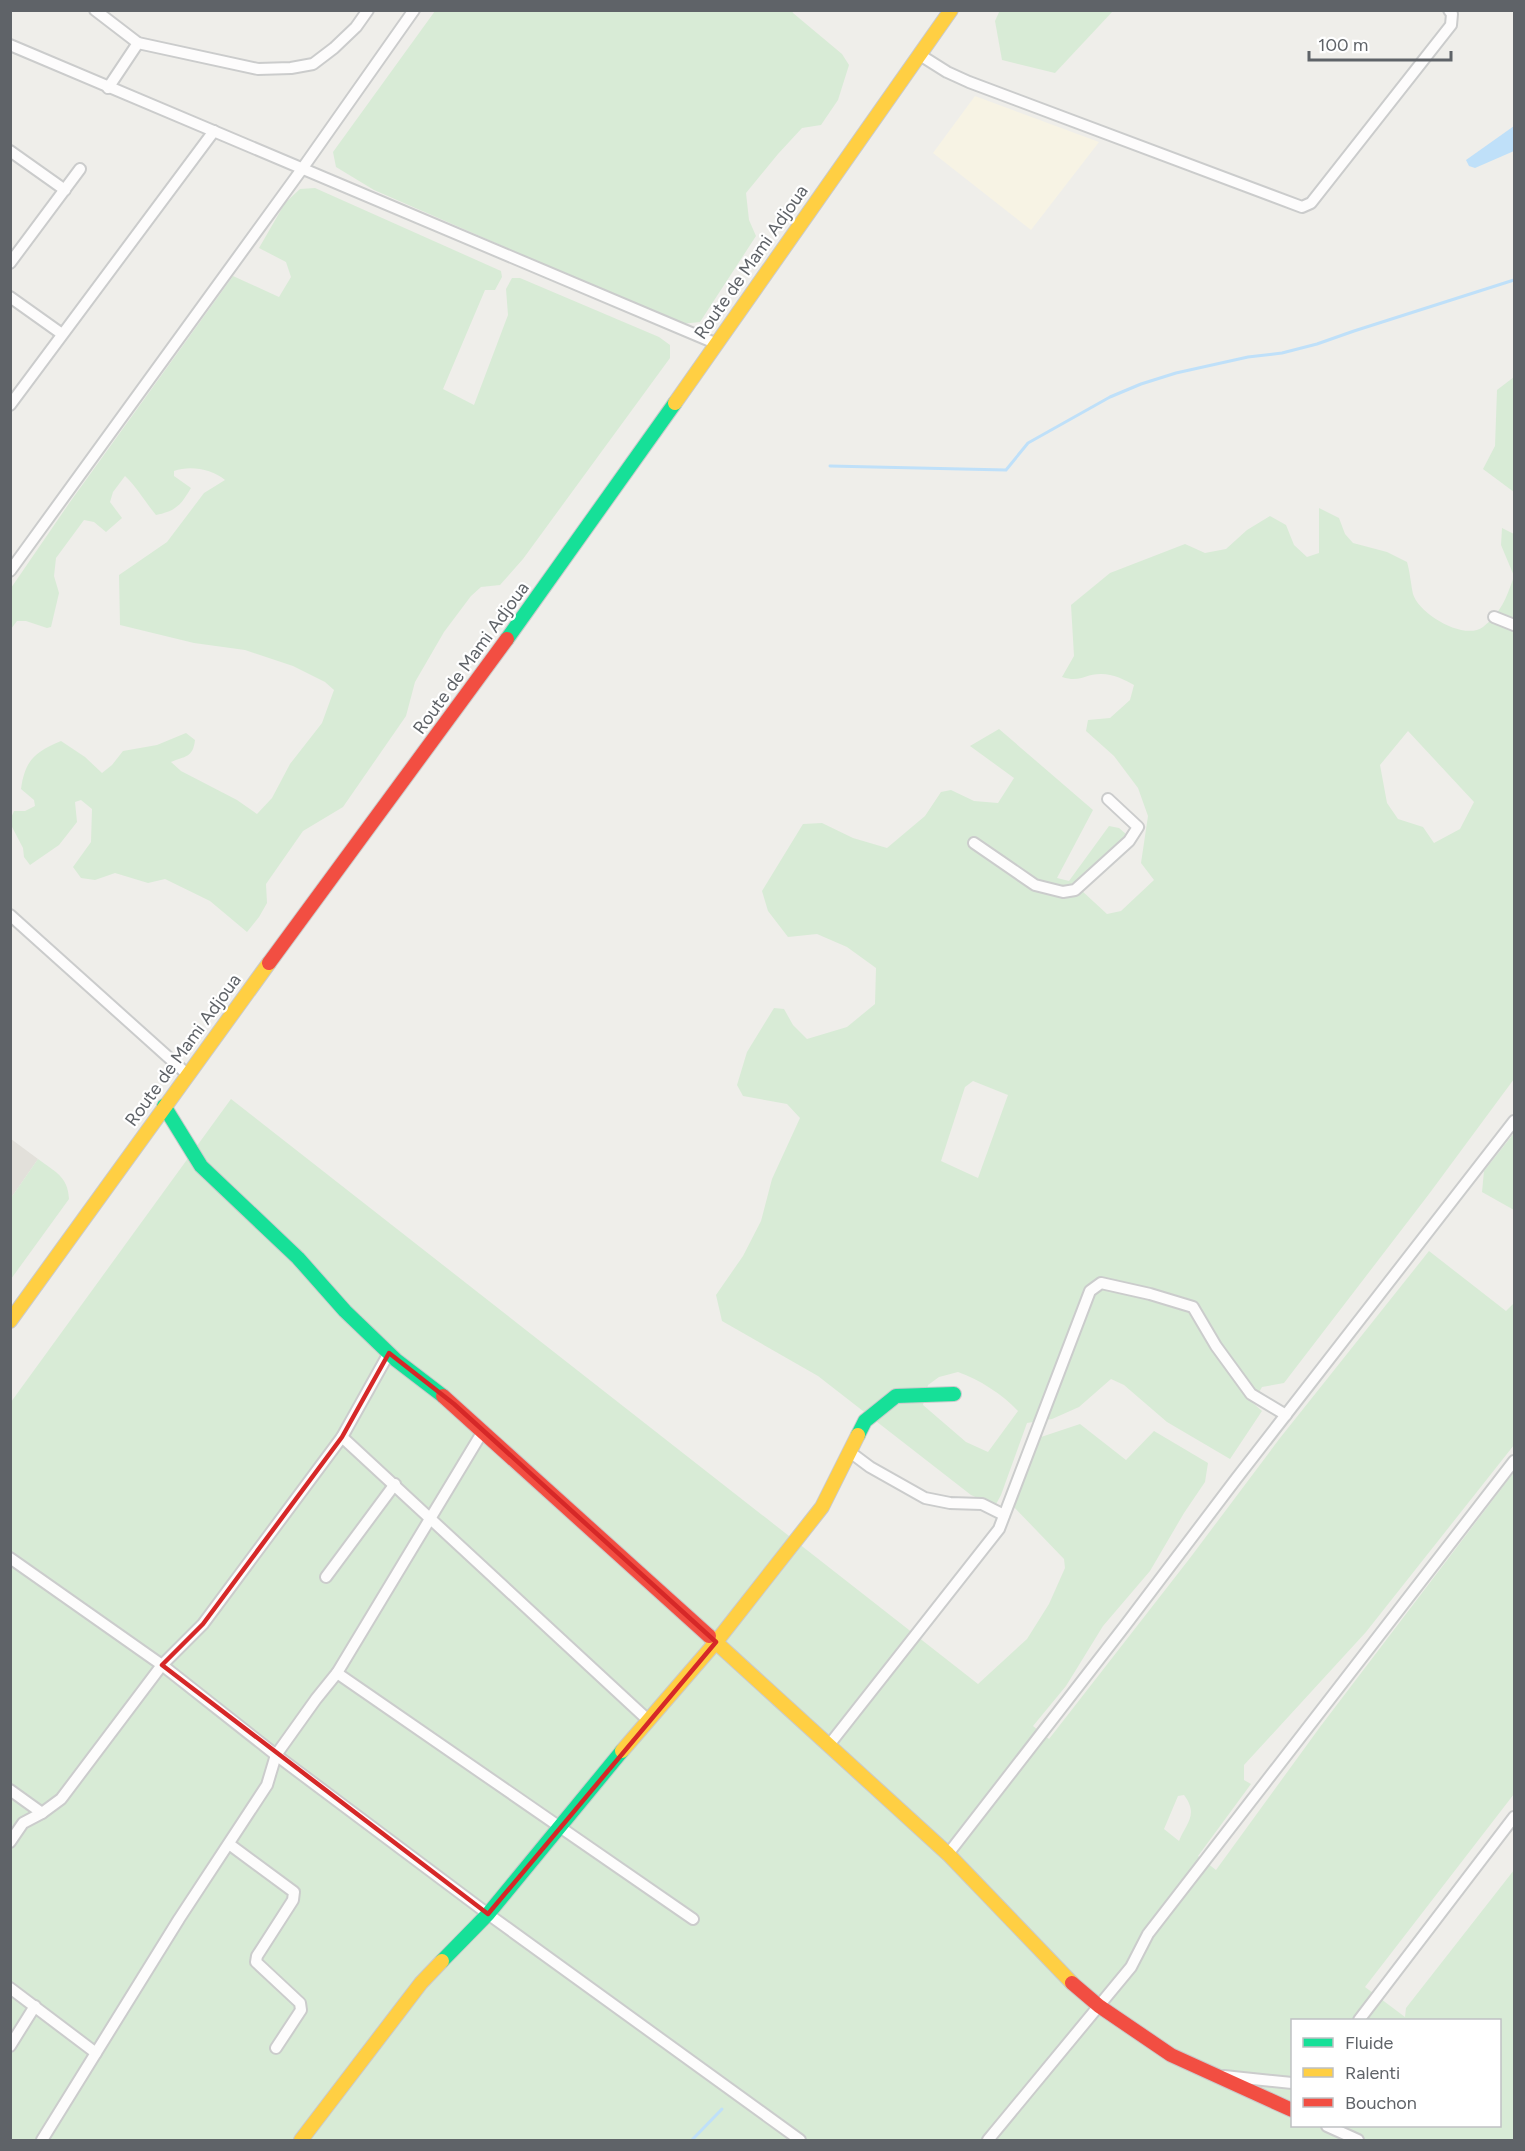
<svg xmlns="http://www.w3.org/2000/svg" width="1525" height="2151" viewBox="0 0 1525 2151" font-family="Figtree,sans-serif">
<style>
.commercial{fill:#f7f3e4}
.education{fill:#e2e0da}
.green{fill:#d8ebd6;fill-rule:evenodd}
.water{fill:#bfe0f9}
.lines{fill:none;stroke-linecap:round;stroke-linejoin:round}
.stream{stroke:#bfe0f9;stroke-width:3}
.street-casing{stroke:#cbcccc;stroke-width:14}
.fast-casing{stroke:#cacacb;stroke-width:16}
.slow-casing{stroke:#cacacb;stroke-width:16}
.jam-casing{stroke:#cacacb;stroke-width:16}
.street{stroke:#fdfcfc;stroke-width:10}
.fast{stroke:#16e098;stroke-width:14}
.slow{stroke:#ffcf43;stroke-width:14}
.jam{stroke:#f24e42;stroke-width:14}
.marked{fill:none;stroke:#d62828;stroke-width:4.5;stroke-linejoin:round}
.labels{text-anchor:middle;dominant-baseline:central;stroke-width:4.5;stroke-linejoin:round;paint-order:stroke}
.street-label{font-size:18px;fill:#5f6368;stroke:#fff}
</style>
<rect width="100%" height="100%" fill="#efeeea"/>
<path class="commercial" d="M975,96L1099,142L1031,230L933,153Z"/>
<path class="education" d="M11,1139L38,1159L11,1198Z"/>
<g class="green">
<path d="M1000,10H1113V11L1055,73L1002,60L995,21Z"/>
<path d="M435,11H792L793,13L842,54L849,65L838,100L821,125L802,128L778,154L746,193L749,220L756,236L700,322L681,324L374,190L336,167L333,152Z"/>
<path d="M315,188L501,271L502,277L495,290H485L443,389L474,405L508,315L506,289L512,278H520L659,337L670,345V358L523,559L500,585L481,587L471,596L444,632L415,682L406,716L343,807L303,831L266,884L267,903L259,917L247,932L210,901L165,879L148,883L115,873L95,880L81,878L73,867L91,842L92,809L81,800L75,802L77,822L59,845L30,865L24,857L23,848L11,825V818L14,811H25L35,806L34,800L21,789C25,760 35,752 61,741L85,757L102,773L112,765L123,751L157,745L186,733L195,740C193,758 185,756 171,762L181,771L237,800L257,814L272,798L290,764L322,723L334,690L325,682L293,666L245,650L194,643L120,625L119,575L167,542L204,493L225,480C212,469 190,465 174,471V476L191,488C181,505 176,511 156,515C145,502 137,487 125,476L113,492L110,502L122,518L106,532L94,522L84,520L56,558L54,576L59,593L51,627L47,628L26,621H17L11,629V588L70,502L233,276L279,297L291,277L286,262L259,248L285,203L300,189Z"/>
<path d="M1514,377V492L1483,469L1495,446L1497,390Z"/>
<path d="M1319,508L1339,518L1345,534L1353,543L1387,552L1407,562C1410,572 1411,585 1413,594C1419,614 1464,641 1483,627C1501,613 1507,597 1514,576L1501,545L1502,528L1514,534V1079L1429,1194L1284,1383L1262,1387L1253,1403L1262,1411L1230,1459L1167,1422L1124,1385L1111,1379L1079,1407L1052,1419L1027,1423L1001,1495L995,1506L971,1495L818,1376L722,1321L716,1295L743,1256L761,1221L772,1179L800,1118L787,1104L743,1096L737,1085L747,1052L774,1008L784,1009L793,1025L807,1039L847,1027L875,1004L876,968L847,947L817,934L788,937L768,911L762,891L803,824L822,823L853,838L887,848L925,816L941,792L951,790L974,801L998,803L1014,778L970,746L999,729L1093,810L1057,878L1069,881L1109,826L1119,828L1126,834L1124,841L1081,890L1107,914L1121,911L1154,880L1141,863L1148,816L1138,788L1114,756L1086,731L1088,720L1110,718L1130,700L1134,685C1123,679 1114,674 1101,674C1084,674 1081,683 1062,677L1074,656L1071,605L1110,573L1185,544L1205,553L1226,549L1247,530L1270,516L1286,525L1294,545L1307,557L1319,553ZM1408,731L1474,802L1460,829L1434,843L1423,827L1398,819L1387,803L1380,765ZM973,1081L1008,1095L978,1178L941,1161L965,1087ZM958,1372C980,1380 1002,1394 1018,1411L988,1452L966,1442L923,1405L928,1385L939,1377Z"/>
<path d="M231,1099L978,1684L1027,1639L1049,1604L1065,1568L1064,1559L1012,1505L1038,1438L1080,1424L1126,1460L1154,1431L1208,1463L1205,1482L1184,1513L1150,1571L1103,1626L1066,1686L1033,1726L1049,1739L1190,1558L1280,1438L1429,1251L1506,1311L1514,1303V1445L1366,1632L1244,1765V1780L1251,1784L1198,1856L1216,1870L1320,1727L1514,1472V1794L1365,1987L1405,2017L1406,2008L1514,1870V2140H11V1402ZM1184,1795C1199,1815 1186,1823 1179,1841L1164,1829L1178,1796ZM1292,2020H1500V2126H1292Z"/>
<path d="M1514,1133V1210L1482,1192L1484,1171Z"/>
<path d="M38,1159C55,1172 68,1176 69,1199L11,1279V1198Z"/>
</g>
<path class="water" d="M1514,126V151L1475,168L1469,166L1466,160Z"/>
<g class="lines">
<g class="stream">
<path d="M830,466L1006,470L1028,443L1110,397L1141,384L1176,373L1248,357L1282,353L1317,344L1354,331L1514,280"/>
<path d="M692,2140L722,2109"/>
</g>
<defs>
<g id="street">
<path d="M95,10L138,43L258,69L291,68L313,64L334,48L356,27L368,10"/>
<path d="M10,45L715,343"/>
<path d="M920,55L947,72L969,82L1302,207L1311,203L1451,25L1452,14L1449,10"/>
<path d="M108,88L138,43"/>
<path d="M10,151L65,190"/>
<path d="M10,263L80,169"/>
<path d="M10,297L62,334"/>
<path d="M10,405L214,131"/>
<path d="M10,571L302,169L414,10"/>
<path d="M1494,617L1514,625"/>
<path d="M974,843L1035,885L1063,892L1075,890L1129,841L1138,827L1108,799"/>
<path d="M10,915L187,1074"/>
<path d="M342,1437L648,1720"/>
<path d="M850,1452L870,1467L925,1498L950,1503L982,1504L1004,1515"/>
<path d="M10,1558L162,1665L276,1755L488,1914L800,2140"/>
<path d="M326,1577L395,1484"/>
<path d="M337,1673L693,1919"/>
<path d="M829,1745L999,1529L1090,1291L1101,1283L1150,1294L1193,1307L1216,1346L1251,1394L1286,1415"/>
<path d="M10,1790L42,1813"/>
<path d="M10,1842L23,1823L42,1813L61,1799L162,1665L203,1624L342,1437L389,1353"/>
<path d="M229,1844L294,1892L293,1900L257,1956L256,1962L300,2003L301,2010L276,2048"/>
<path d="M948,1854L1124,1627L1236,1479L1514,1121"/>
<path d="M10,1988L96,2053"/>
<path d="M1359,2020L1514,1817"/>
<path d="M10,2046L35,2006"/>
<path d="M1224,2076L1292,2083"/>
<path d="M1327,2126L1358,2140"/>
<path d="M42,2140L179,1919L267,1785L276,1755L316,1699L337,1673L483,1431"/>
<path d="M988,2140L1131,1967L1148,1934L1514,1461"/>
</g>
<g id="fast">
<path d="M507,639L675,403"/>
<path d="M164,1106L201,1166L298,1258L345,1311L396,1360L443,1396"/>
<path d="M858,1435L865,1421L896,1396L954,1394"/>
<path d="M442,1961L488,1914L622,1751"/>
</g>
<g id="slow">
<path d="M675,403L951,10"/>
<path d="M10,1321L269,963"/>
<path d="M709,1636L948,1854L1072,1983"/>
<path d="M622,1751L716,1642L822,1507L858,1435"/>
<path d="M301,2140L421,1983L442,1961"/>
</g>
<g id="jam">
<path d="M269,963L507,639"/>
<path d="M443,1396L709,1636"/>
<path d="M1072,1983L1099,2006L1171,2055L1292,2110"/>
</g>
</defs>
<use href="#street" class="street-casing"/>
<use href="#fast" class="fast-casing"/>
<use href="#slow" class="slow-casing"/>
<use href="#jam" class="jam-casing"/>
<use href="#street" class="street"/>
<use href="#fast" class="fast"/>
<use href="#slow" class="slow"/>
<use href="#jam" class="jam"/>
</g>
<path class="marked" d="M389,1353L454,1404L716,1642L488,1914L162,1665L203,1624L342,1437Z"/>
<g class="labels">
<g class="street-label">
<text transform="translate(751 262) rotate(-55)">Route de Mami Adjoua</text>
<text transform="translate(471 658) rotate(-54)">Route de Mami Adjoua</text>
<text transform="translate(183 1050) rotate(-54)">Route de Mami Adjoua</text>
</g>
</g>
<rect width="1525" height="2151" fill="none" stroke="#5f6368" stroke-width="24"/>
<rect x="1291" y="2019" width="210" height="108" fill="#ffffff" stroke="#bfc1c3" stroke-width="1.5"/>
<rect x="1303" y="2038" width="30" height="9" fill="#16e098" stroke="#bfc1c3" stroke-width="1.5"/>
<text x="1345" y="2049" font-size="18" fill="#5f6368">Fluide</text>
<rect x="1303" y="2068" width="30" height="9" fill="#ffcf43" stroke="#bfc1c3" stroke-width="1.5"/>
<text x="1345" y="2079" font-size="18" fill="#5f6368">Ralenti</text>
<rect x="1303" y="2098" width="30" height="9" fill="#f24e42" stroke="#bfc1c3" stroke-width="1.5"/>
<text x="1345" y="2109" font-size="18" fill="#5f6368">Bouchon</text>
<path d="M1309 51v9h142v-9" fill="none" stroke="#5f6368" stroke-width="3"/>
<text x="1318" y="51" font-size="18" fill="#5f6368" stroke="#ffffff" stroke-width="4.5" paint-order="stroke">100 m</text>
</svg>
